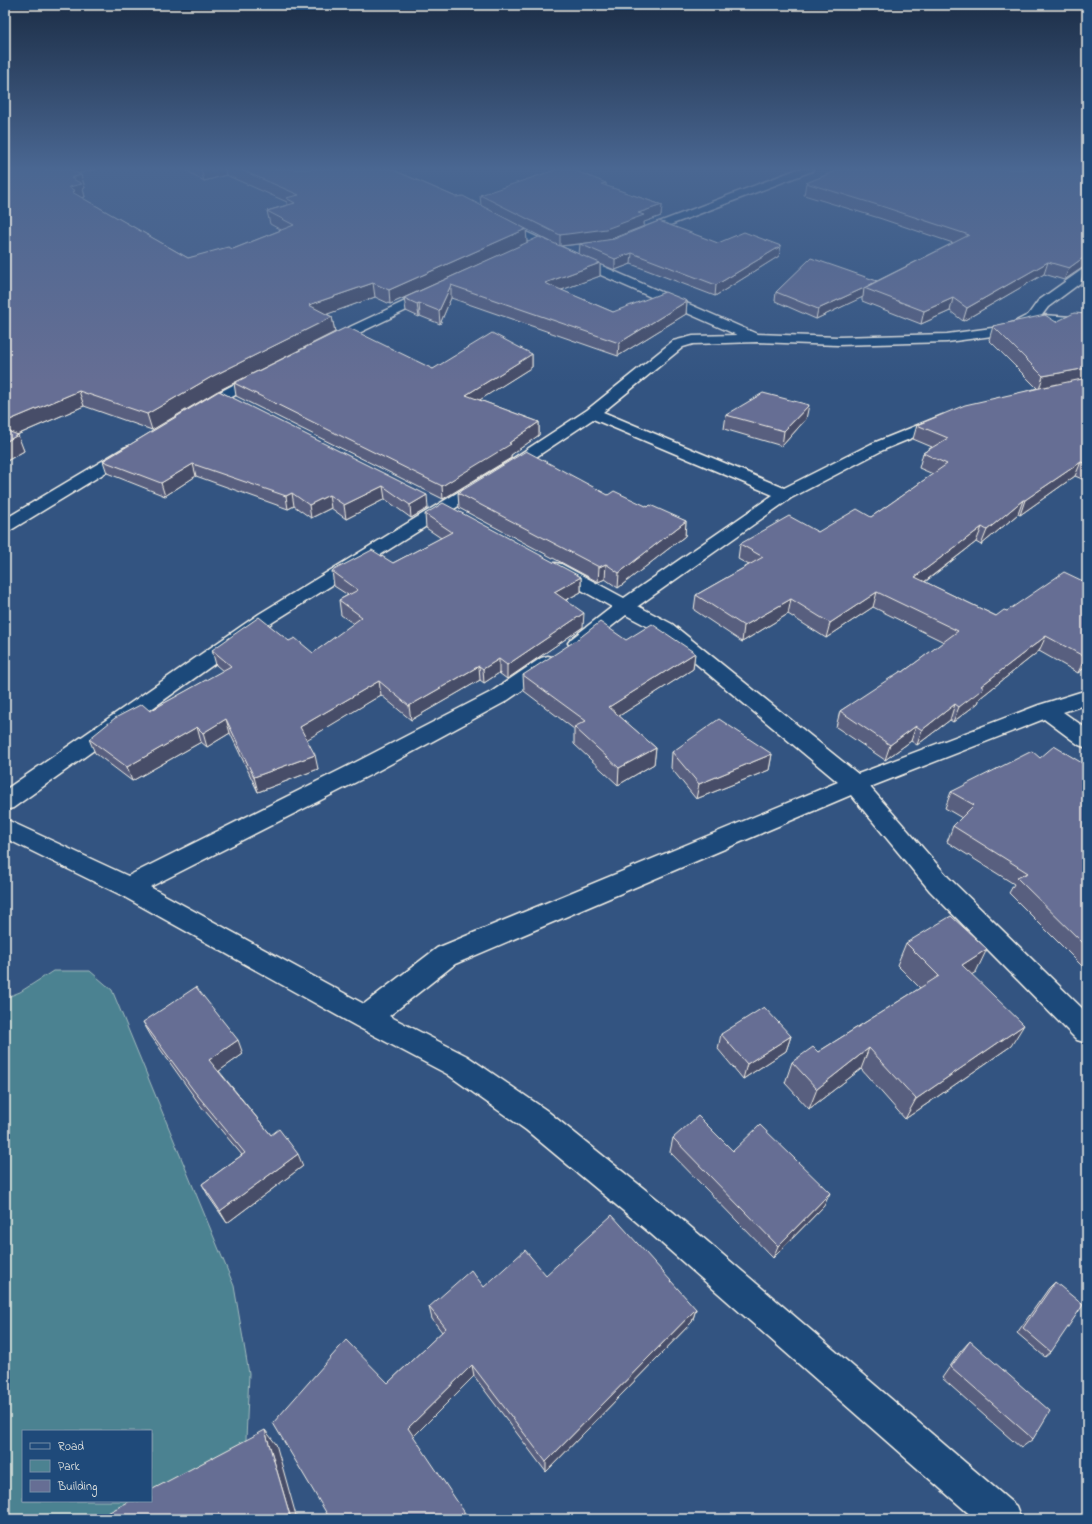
<svg xmlns="http://www.w3.org/2000/svg" width="1092" height="1524" viewBox="0 0 1092 1524" font-family="'Indie Flower',sans-serif">
<style>
.built{fill:#465f89}
.green{fill:#4c8291;stroke:#a0babc;fill-rule:evenodd}
.lines{fill:none;stroke-linecap:round;stroke-linejoin:round}
.minor-casing{stroke:#f4f1e8;stroke-width:3}
.minor{fill:#1f4a7a;fill-rule:evenodd}
.wall{fill:#585f7f;stroke:#f4f1e8;fill-rule:evenodd}
.shaded-wall{fill:#474d68;stroke:#f4f1e8}
.building{fill:#666e94;stroke:#f4f1e8}
</style>
<rect width="100%" height="100%" fill="#335481"/>
<filter id="ink" filterUnits="userSpaceOnUse"><feTurbulence type="fractalNoise" baseFrequency=".025" numOctaves="2"/><feDisplacementMap in="SourceGraphic" scale="8" xChannelSelector="R" yChannelSelector="G"/><feConvolveMatrix kernelMatrix="1 2 1 2 8 2 1 2 1" color-interpolation-filters="sRGB"/></filter>
<g filter="url(#ink)">
<path class="built" d="M69,169H355L487,232L5,391V184Z"/>
<path class="green" d="M53,971H90L112,990L234,1286L249,1374L244,1483L259,1519H5V998L20,992ZM23,1431H151V1501H23Z"/>
<g class="lines">
<defs>
<g id="minor">
<path d="M798,169H813L812,171L641,236H633L631,234L633,232Z"/>
<path d="M500,220L543,240L757,334L838,337L947,334L992,328L1012,323L1028,315L1038,301L1083,269L1087,268V278L1048,307L1042,315L1087,318V326L1035,322L1022,329L992,336L947,342L838,345L757,342L693,344L683,347L603,412L784,488L871,444L938,417L943,415L948,417L951,420L948,423L883,450L791,498L638,606L672,624L858,774L1039,705L1087,690V704L1063,712L1087,729V748L1079,745L1044,719L870,787L948,877L1087,1013V1043L1077,1040L930,891L851,795L455,964L389,1016L467,1056L546,1110L673,1212L1016,1506L1021,1519H975L651,1234L526,1130L447,1074L356,1026L119,894L5,838V819L128,876L356,762L491,692L541,658L548,656L555,658L558,663L555,668L505,702L372,774L150,887L364,1004L437,948L838,782L658,632L626,615L585,647L578,649L571,647L568,643L571,639L612,607L549,572L546,568L549,564L555,563L561,564L624,598L773,495L593,419L521,467L273,622L13,808L5,810V790L259,614L509,461L587,410L673,341L693,336L737,335L535,246L496,225L494,223L496,221Z"/>
<path d="M433,288L438,289L439,292L438,295L332,346L327,347L322,346L320,343L322,340Z"/>
<path d="M262,371L267,372L269,375L267,378L204,412L199,414L194,412L191,409L194,406L257,372Z"/>
<path d="M130,446L136,448L138,451L136,454L11,530L5,531V519L124,448Z"/>
</g>
</defs>
<use href="#minor" class="minor-casing"/>
<use href="#minor" class="minor"/>
</g>
<g class="wall">
<path d="M5,169L78,174L81,175L85,188L83,189L85,197L82,198L188,258L233,249L281,230L270,224L267,211L287,205V202L226,175L204,181L184,169H391L456,197L481,206L480,195L606,183V186L662,205L661,216L644,222V226L608,240L718,243L779,256L715,296L631,264L615,270L600,264V276L561,290L613,312L687,301L686,314L618,356L451,298L440,324L420,316L419,317L406,311L404,298L424,289L390,304L375,297L327,314L332,317L335,332L216,392L152,430L84,406L17,435L24,451L5,462ZM526,229L551,242H527ZM580,244L579,254L561,246Z"/>
<path d="M1087,169V267L1082,268L1064,280L1044,274L963,321L950,311L921,324L862,301V297L816,319L775,301L776,292L877,281L953,243L879,218L804,195L806,183Z"/>
<path d="M1087,270V287L1080,285L1084,272Z"/>
<path d="M1087,314V481L1075,476L1020,515L1018,514L981,545L976,542L925,582L996,616L1007,611L1087,583V666L1078,673L1039,651L980,698L978,703L953,722L950,720L917,745L911,741L885,760L836,727L840,711L903,672L944,642L873,607L826,638L788,614L742,642L694,610L696,595L749,565L738,559L740,544L818,532L871,517L933,474L919,468L923,453L932,447L913,439L917,425L1037,388L989,340L993,326L1056,322Z"/>
<path d="M532,354V367L479,400L539,422V435L511,455V458L443,499L236,396L234,383L433,369Z"/>
<path d="M219,391L428,508L411,518L385,499L346,519L331,508L311,518L294,506L288,509L196,476L165,496L107,473L103,461Z"/>
<path d="M726,415L806,419L782,446L724,429Z"/>
<path d="M458,493L608,495L648,507L686,521L685,536L618,588L605,579L598,582L459,508Z"/>
<path d="M425,514L581,577V592L566,600L583,627L507,679L499,673L484,683L480,680L411,720L381,695L307,739L318,769L258,792L230,733L207,747L201,742L132,781L95,753L89,739L150,711L223,671L216,665L212,650L289,641L313,653L354,624L341,615L339,600L348,595L334,586L332,571L393,563L441,538L426,528Z"/>
<path d="M695,653L693,669L619,716L656,748L654,764L618,785L574,744V729L524,691L523,675Z"/>
<path d="M672,752L772,754L769,770L696,799L671,768Z"/>
<path d="M1040,758L1087,766V971L1009,893L1014,884L947,842L953,826L962,818L945,808L951,792Z"/>
<path d="M906,943L976,972L971,974L1011,1046L905,1119L861,1069L809,1109L785,1083L792,1062L818,1052L920,988L897,965Z"/>
<path d="M143,1022L243,1054L219,1071L271,1135L303,1166L227,1223L209,1197L202,1184L242,1155L200,1105L151,1036Z"/>
<path d="M721,1034L791,1036L786,1051L743,1079L718,1049Z"/>
<path d="M673,1138L733,1151L824,1206L773,1258L670,1152Z"/>
<path d="M546,1275L696,1309L692,1322L546,1472L474,1376L330,1519L388,1383L442,1332L432,1319L429,1307L484,1287Z"/>
<path d="M1055,1282L1051,1352L1045,1357L1017,1333L1049,1288Z"/>
<path d="M970,1341L1033,1439L1021,1448L942,1378L960,1352Z"/>
</g>
<g class="shaded-wall">
<path d="M63,169H97L72,175Z"/>
<path d="M201,169H225L226,175L204,181Z"/>
<path d="M81,175L85,188L83,189L85,197L77,199L69,187L71,178Z"/>
<path d="M606,183V194L601,184Z"/>
<path d="M662,205L661,216L644,222V226L606,241L560,246V235L638,213Z"/>
<path d="M526,229L527,243L390,304L389,290Z"/>
<path d="M781,246L779,256L715,296L716,285Z"/>
<path d="M632,253L631,264L615,270V259Z"/>
<path d="M1087,255V267L1082,268L1064,280L1069,268Z"/>
<path d="M1048,262L1044,274L963,321L967,308Z"/>
<path d="M600,263V276L545,296V283Z"/>
<path d="M373,283L375,297L311,320L309,305Z"/>
<path d="M451,285V298L440,324L439,311Z"/>
<path d="M864,288L863,297L816,319L818,309Z"/>
<path d="M953,298L950,311L921,324L924,311Z"/>
<path d="M687,301L686,314L618,356L619,343Z"/>
<path d="M419,303L420,316L419,317L417,304Z"/>
<path d="M332,317L335,332L216,392L152,430L147,414L213,376Z"/>
<path d="M532,354V367L467,408L466,395Z"/>
<path d="M1087,368V380L1039,390L1043,376Z"/>
<path d="M79,391L84,406L5,440V422Z"/>
<path d="M809,405L806,419L782,446L784,431Z"/>
<path d="M539,422V435L511,455V458L443,499L442,486L509,443Z"/>
<path d="M18,435L24,451L5,462V442Z"/>
<path d="M1081,462L1075,476L1020,515L1025,500Z"/>
<path d="M193,464L196,476L165,496L161,483Z"/>
<path d="M383,486L385,499L346,519L344,505Z"/>
<path d="M292,493L294,506L288,509L286,496Z"/>
<path d="M329,495L331,508L311,518L309,505Z"/>
<path d="M427,495L428,508L411,518L410,505Z"/>
<path d="M1023,500L1018,514L981,545L987,530Z"/>
<path d="M686,521L685,536L618,588L619,573Z"/>
<path d="M982,527L976,542L911,592L915,577Z"/>
<path d="M606,564L605,579L598,582L599,567Z"/>
<path d="M581,577V592L554,606V592Z"/>
<path d="M877,592L873,607L826,638L830,623Z"/>
<path d="M791,599L788,614L742,642L744,626Z"/>
<path d="M584,613L583,627L507,679V665Z"/>
<path d="M1046,636L1039,651L980,698L978,703L953,722L959,707L981,686Z"/>
<path d="M695,653L693,669L608,723L609,707Z"/>
<path d="M1087,656V666L1078,673L1085,657Z"/>
<path d="M499,659V673L484,683L483,669Z"/>
<path d="M479,666L480,680L411,720L409,706Z"/>
<path d="M379,681L381,695L303,742L300,727Z"/>
<path d="M955,704L950,720L917,745L922,730Z"/>
<path d="M226,719L230,733L207,747L203,733Z"/>
<path d="M916,726L911,741L885,760L890,745Z"/>
<path d="M197,727L201,742L132,781L127,767Z"/>
<path d="M656,748L654,764L618,785L619,768Z"/>
<path d="M772,754L769,770L696,799L699,784Z"/>
<path d="M315,755L318,769L258,792L254,777Z"/>
<path d="M987,949L976,972L951,987L962,965Z"/>
<path d="M1024,1025L1011,1046L905,1119L916,1099Z"/>
<path d="M791,1036L786,1051L743,1079L747,1064Z"/>
<path d="M238,1040L243,1054L215,1074L209,1060Z"/>
<path d="M869,1048L861,1069L809,1109L817,1089Z"/>
<path d="M298,1154L303,1166L227,1223L220,1211Z"/>
<path d="M830,1193L824,1206L773,1258L778,1246Z"/>
<path d="M696,1309L692,1322L546,1472V1462Z"/>
<path d="M472,1365L474,1376L412,1438L408,1428Z"/>
<path d="M265,1430L276,1444L297,1519H291Z"/>
</g>
<g class="building">
<path d="M5,169H69L81,175L71,178L82,184L69,187L75,191L72,192L188,258L228,247L233,249L294,225L267,211L295,203L286,198L299,195L239,169H391L456,197L463,196L526,229L389,290L373,283L309,305L332,317L213,376L147,414L79,391L5,422Z"/>
<path d="M558,169H571L606,183L601,184L662,205L638,213L644,215L606,229L560,235L480,195Z"/>
<path d="M841,169H1087V255L1069,268L1048,262L967,308L953,298L924,311L864,288L969,235L881,206L806,183Z"/>
<path d="M659,221L718,243L744,232L781,246L716,285L632,253L615,259L580,244L614,239Z"/>
<path d="M539,237L600,263L545,283L613,312L665,292L687,301L619,343L451,285L439,311L419,303L417,304L404,298Z"/>
<path d="M811,258L877,281L864,288L818,309L776,292Z"/>
<path d="M1074,313L1087,314V368L1043,376L993,326L1045,315L1056,322Z"/>
<path d="M347,327L433,369L492,333L532,354L466,395L539,422L509,443L511,444L442,486L234,383Z"/>
<path d="M1087,378V464L1081,462L1025,500H1023L987,530L982,527L915,577L996,616L1004,610L1007,611L1064,572L1087,583V656L1085,657L1046,636L981,686L984,688L959,707L955,704L922,730L916,726L890,745L840,711L901,671L903,672L958,631L877,592L830,623L791,599L744,626L696,595L763,557L740,544L789,516L818,532L857,509L871,517L947,464L923,453L948,438L917,425L965,405L1053,385Z"/>
<path d="M219,391L427,495L410,505L383,486L344,505L329,495L309,505L292,493L286,496L193,464L161,483L103,461Z"/>
<path d="M763,393L809,405L784,431L726,415Z"/>
<path d="M5,430L18,435L5,442Z"/>
<path d="M526,451L608,495L614,491L648,507L650,505L686,521L619,573L606,564L599,567L458,493Z"/>
<path d="M443,503L581,577L554,592L584,613L507,665L499,659L483,669L479,666L409,706L379,681L300,727L315,755L254,777L226,719L203,733L197,727L127,767L89,739L115,718L142,704L150,711L231,666L212,650L259,617L289,641L295,638L313,653L362,617L339,600L358,590L332,571L372,550L393,563L452,532L425,514Z"/>
<path d="M600,622L626,640L652,624L695,653L609,707L656,748L619,768L574,727L586,721L523,675L578,639Z"/>
<path d="M719,719L772,754L699,784L672,752Z"/>
<path d="M1054,746L1087,766V947L1017,878L1028,873L953,826L974,805L951,792L1032,751L1040,758Z"/>
<path d="M951,916L987,949L962,965L1024,1025L916,1099L869,1048L817,1089L792,1062L813,1047L818,1052L939,976L906,943Z"/>
<path d="M196,987L238,1040L209,1060L271,1135L279,1129L298,1154L220,1211L202,1184L245,1153L194,1091L143,1022Z"/>
<path d="M764,1007L791,1036L747,1064L721,1034Z"/>
<path d="M698,1116L733,1151L760,1125L830,1193L778,1246L673,1138Z"/>
<path d="M612,1215L696,1309L546,1462L472,1365L408,1428L469,1519H330L273,1423L346,1340L388,1383L446,1328L429,1307L471,1270L484,1287L525,1250L546,1275Z"/>
<path d="M1055,1282L1083,1305L1051,1352L1023,1328Z"/>
<path d="M970,1341L1050,1411L1033,1439L951,1367Z"/>
<path d="M265,1430L291,1519H102V1516L130,1501H151V1490Z"/>
</g>
</g>
<linearGradient id="sky" x2="0" y2="1"><stop stop-color="#1c2e47"/><stop offset="0.44" stop-color="#4a6792"/><stop offset="1" stop-color="#4a6792" stop-opacity="0"/></linearGradient>
<rect width="1092" height="383" fill="url(#sky)"/>
<rect width="1092" height="1524" fill="none" stroke="#1f4a7a" stroke-width="20"/>
<rect x="10" y="10" width="1072" height="1504" fill="none" stroke="#f4f1e8" stroke-width="1.5" filter="url(#ink)"/>
<rect x="22" y="1430" width="130" height="72" fill="#1f4a7a" stroke="#748da6"/>
<rect x="30" y="1443" width="20" height="6" fill="#1f4a7a" stroke="#748da6"/>
<text x="58" y="1450" font-size="12" fill="#f4f1e8">Road</text>
<rect x="30" y="1460" width="20" height="12" fill="#4c8291" stroke="#748da6"/>
<text x="58" y="1470" font-size="12" fill="#f4f1e8">Park</text>
<rect x="30" y="1480" width="20" height="12" fill="#666e94" stroke="#748da6"/>
<text x="58" y="1490" font-size="12" fill="#f4f1e8">Building</text>
</svg>
